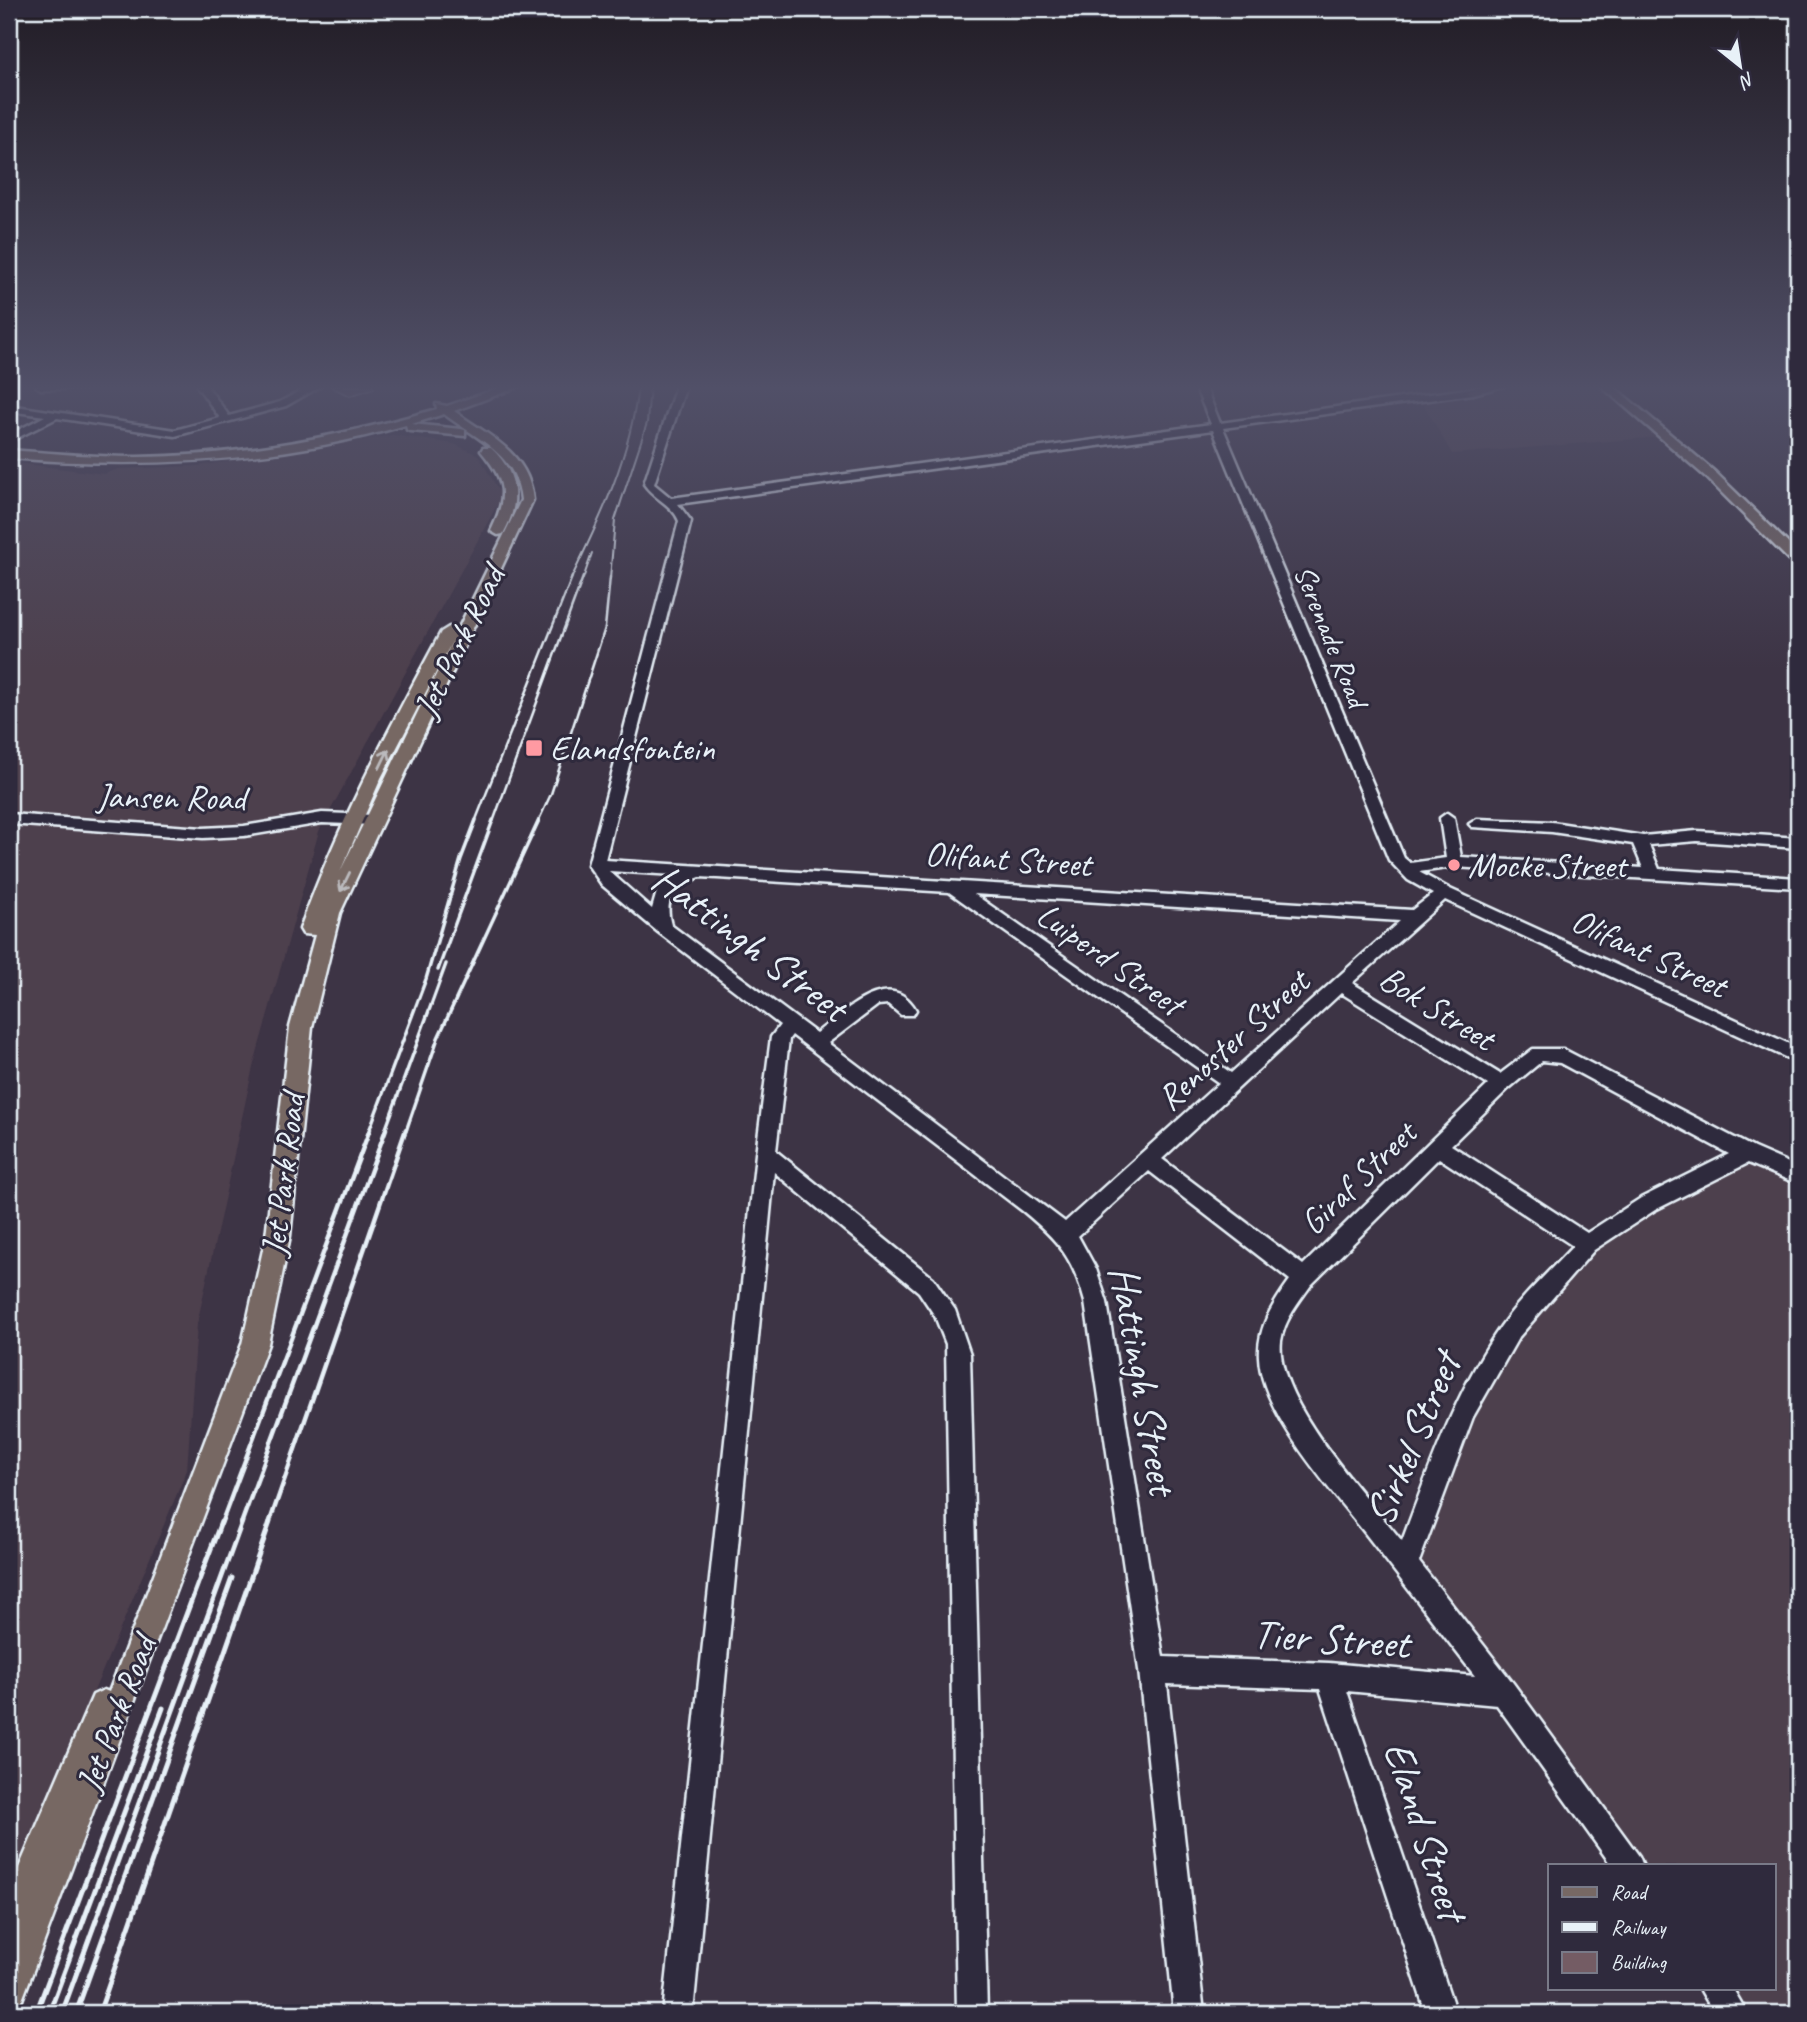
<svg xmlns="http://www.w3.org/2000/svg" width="1807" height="2022" viewBox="0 0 1807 2022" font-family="Caveat,sans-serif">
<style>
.built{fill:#4e404e}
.building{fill:#745c64;stroke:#e8f1f8;stroke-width:2}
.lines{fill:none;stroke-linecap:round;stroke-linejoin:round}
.minor-casing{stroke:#e8f1f8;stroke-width:5}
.major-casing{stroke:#e8f1f8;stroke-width:5}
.minor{fill:#2f2a3d;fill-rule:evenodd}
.major{fill:#776864;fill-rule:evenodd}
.rail-far4{stroke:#e8f1f8;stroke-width:2}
.rail-far3{stroke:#e8f1f8;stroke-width:2.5}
.rail-far2{stroke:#e8f1f8;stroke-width:3.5}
.rail-far1{stroke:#e8f1f8;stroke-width:4.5}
.rail{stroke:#e8f1f8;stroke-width:5}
.oneway{stroke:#bbbabd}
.poi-dot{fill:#ff9aa2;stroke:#2f2a3d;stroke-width:2.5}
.labels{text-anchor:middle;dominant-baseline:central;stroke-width:6;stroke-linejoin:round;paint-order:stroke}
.far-street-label{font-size:30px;fill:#e8f1f8;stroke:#2f2a3d}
.street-label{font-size:35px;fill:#e8f1f8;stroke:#2f2a3d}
.poi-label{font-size:35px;fill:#e8f1f8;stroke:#2f2a3d;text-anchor:start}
.near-street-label{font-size:42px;fill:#e8f1f8;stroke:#2f2a3d}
</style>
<rect width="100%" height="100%" fill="#3d3445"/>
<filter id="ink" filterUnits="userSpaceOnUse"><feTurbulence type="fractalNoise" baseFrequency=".0143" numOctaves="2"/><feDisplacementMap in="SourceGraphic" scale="14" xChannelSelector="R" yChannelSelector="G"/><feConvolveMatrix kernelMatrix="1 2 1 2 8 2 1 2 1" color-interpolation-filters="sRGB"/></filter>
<g filter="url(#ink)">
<g class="built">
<path d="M1537,386H1597L1659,437L1452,454L1422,402Z"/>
<path d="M393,435L454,444L478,455L502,496L319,831L253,1067L197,1324L187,1470L9,1893V462L104,474L119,469L199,466Z"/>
<path d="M1747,1154L1798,1171V2013H1732L1715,1989H1774V1866H1629L1558,1766L1405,1566L1510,1331L1587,1244Z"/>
</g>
<path class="building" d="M329,386H373L374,388L350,396Z"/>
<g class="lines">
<defs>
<g id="minor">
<path d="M36,386H93L88,389H41Z"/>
<path d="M197,386H207L229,416L280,402L309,386H321L286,406L175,436L57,418L9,442V435L45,416L9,411V405L175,430L220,418Z"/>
<path d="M676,386H686L654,484L671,498L1211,424L1195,386H1205L1220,423L1487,386L1473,394L1223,428L1404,858L1410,863L1446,858L1440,818L1447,813L1454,818L1461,857L1643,868L1633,844L1552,832L1472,827L1469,824L1477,819L1552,822L1643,836L1697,831L1798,838V848L1697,841L1649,845L1659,869L1798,878V888L1454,867L1419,872L1450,889L1798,1048V1063L1445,900L1352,983L1500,1074L1533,1049H1563L1754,1148L1798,1167V1184L1748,1163L1655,1210L1594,1250L1518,1338L1473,1417L1419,1562L1513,1683L1639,1856L1643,1866H1612L1497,1705L1347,1691L1456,2013H1426L1320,1689L1167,1684L1204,2013H1174L1139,1670L1085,1302C1073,1258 1059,1241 1024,1212L792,1035L789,1039L776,1151L933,1278L955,1310L970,1354L987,2013H957L946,1344L935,1316L919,1292L774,1172L693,2013H663L756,1154L771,1037L780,1025L658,932L602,885L588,865L679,521C673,505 654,499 644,484ZM1213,430L1389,860L1408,880L1433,894L1412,910L605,860L691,521L678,504ZM609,871L675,875L658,888L652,909ZM700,877L949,892L1219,1083L1065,1222L828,1043L878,1005L888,1004L901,1015H913L916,1010C890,965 842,1014 816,1033L671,925C663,897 675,887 700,877ZM974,894L1400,921L1231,1073ZM1341,993L1488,1085L1303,1265L1162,1159ZM1542,1061L1560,1063L1729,1154L1641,1198L1587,1233L1451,1145L1508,1089ZM1439,1158L1573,1246C1549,1272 1521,1297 1501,1326C1455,1392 1430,1467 1402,1541C1366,1496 1274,1400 1281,1341C1284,1320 1299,1302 1311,1285ZM1149,1171L1290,1280C1274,1302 1257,1328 1259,1357C1261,1414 1334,1493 1368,1537C1404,1583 1439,1630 1475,1676L1329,1663L1163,1657L1107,1302L1096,1269L1078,1236Z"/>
<path d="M322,813L374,815L381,820L374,825L322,823L244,836L203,838L9,824V814L203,828L244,826Z"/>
<path d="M1700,1989H1733L1747,2013H1714Z"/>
</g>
<g id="major">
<path d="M505,386H521L454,411C489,436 529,453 533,500L340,913L312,1027L290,1236L268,1344L27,1987L22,2000L9,2005V1891L93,1695L104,1690L109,1692L242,1344L266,1236L290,1027L315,935L303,934L300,929C337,825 389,729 441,632L449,627L454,629L457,632L381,778L340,872L521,500C517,454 477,439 444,414L412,424L461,429L465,430V436L411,431L407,430L406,425C277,463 143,469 9,458V450C51,453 94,457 137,457C239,456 339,437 437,409L436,404L447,406Z"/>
<path d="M1505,386L1473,394L1467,391L1481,386Z"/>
<path d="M1601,386H1613L1715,472L1798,553V565L1793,564L1707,478Z"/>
<path d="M483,448H491C518,473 521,502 503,534L498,535L491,531C508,495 506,481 481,451Z"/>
</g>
</defs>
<use href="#minor" class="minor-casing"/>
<use href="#major" class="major-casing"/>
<use href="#minor" class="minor"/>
<use href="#major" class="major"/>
<g class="rail-far4">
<path d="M571,579C601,517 631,455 638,386"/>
<path d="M583,579L592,553"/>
<path d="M610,579L615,520L647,423L650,386"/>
</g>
<g class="rail-far3">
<path d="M475,822L572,577"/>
<path d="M493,822L583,577"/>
<path d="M538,822L551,794L605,628L610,577"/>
</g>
<g class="rail-far2">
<path d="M438,970L493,820"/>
<path d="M369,1131L426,979L461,859L476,820"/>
<path d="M385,1131L446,964"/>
<path d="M406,1131L438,1038L539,820"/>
</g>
<g class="rail-far1">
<path d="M221,1524L370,1129"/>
<path d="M241,1524L386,1129"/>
<path d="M269,1524L406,1129"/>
</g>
<g class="rail">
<path d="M36,2013L221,1522"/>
<path d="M49,2013L163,1708"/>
<path d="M62,2013L242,1522"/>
<path d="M76,2013L232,1578"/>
<path d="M99,2013L270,1522"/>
</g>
</g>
<defs><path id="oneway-shaft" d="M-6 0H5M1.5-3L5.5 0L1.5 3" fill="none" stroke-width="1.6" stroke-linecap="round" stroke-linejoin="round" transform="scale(1.75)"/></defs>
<g class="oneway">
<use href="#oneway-shaft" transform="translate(384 759) rotate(-64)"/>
<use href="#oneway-shaft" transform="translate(345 882) rotate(116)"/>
</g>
</g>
<linearGradient id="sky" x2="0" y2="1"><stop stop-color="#221d26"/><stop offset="0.58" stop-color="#515068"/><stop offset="1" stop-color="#515068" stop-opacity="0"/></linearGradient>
<rect width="1807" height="669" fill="url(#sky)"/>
<g class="poi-dot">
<rect x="525" y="739" width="18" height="18" rx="3.5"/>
<circle cx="1454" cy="865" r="7"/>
</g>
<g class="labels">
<g class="far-street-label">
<text transform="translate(1331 636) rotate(68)">Serenade Road</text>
</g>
<g class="street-label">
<text transform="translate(459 642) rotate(-64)">Jet Park Road</text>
<text transform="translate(171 797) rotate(1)">Jansen Road</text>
<text transform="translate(1008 859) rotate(4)">Olifant Street</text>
<text transform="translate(1649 953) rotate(25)">Olifant Street</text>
<text transform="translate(1110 959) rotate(35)">Luiperd Street</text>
<text transform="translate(1437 1008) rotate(32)">Bok Street</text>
<text transform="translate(1233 1040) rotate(-42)">Renoster Street</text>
<text transform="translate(283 1175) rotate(-83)">Jet Park Road</text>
<text transform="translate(1358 1178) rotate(-44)">Giraf Street</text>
<text transform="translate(116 1714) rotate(-69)">Jet Park Road</text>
</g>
<g class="poi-label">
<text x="550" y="748">Elandsfontein</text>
<text x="1468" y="865">Mocke Street</text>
</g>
<g class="near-street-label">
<text transform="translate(750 943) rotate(37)">Hattingh Street</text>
<text transform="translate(1143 1380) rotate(80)">Hattingh Street</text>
<text transform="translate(1413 1439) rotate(-67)">Sirkel Street</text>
<text transform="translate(1331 1639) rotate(4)">Tier Street</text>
<text transform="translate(1425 1831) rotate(72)">Eland Street</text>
</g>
</g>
<rect width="1807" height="2022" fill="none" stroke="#2f2a3d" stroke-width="35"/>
<rect x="18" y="18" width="1772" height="1987" fill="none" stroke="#e8f1f8" stroke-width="2.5" filter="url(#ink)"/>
<rect x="1548" y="1864" width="228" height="126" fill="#2f2a3d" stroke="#797a88" stroke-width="2"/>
<rect x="1562" y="1887" width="35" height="10" fill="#776864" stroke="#797a88" stroke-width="2"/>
<text x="1611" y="1899" font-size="21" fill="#e8f1f8">Road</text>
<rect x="1562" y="1922" width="35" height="10" fill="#e8f1f8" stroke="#797a88" stroke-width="2"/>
<text x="1611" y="1934" font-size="21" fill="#e8f1f8">Railway</text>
<rect x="1562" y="1952" width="35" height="21" fill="#745c64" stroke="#797a88" stroke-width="2"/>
<text x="1611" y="1969" font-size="21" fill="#e8f1f8">Building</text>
<g transform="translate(1740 66) rotate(150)" stroke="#2f2a3d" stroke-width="5" paint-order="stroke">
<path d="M0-5L12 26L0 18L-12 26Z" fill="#e8f1f8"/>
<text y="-10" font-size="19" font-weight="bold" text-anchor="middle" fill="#e8f1f8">N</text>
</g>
</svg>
